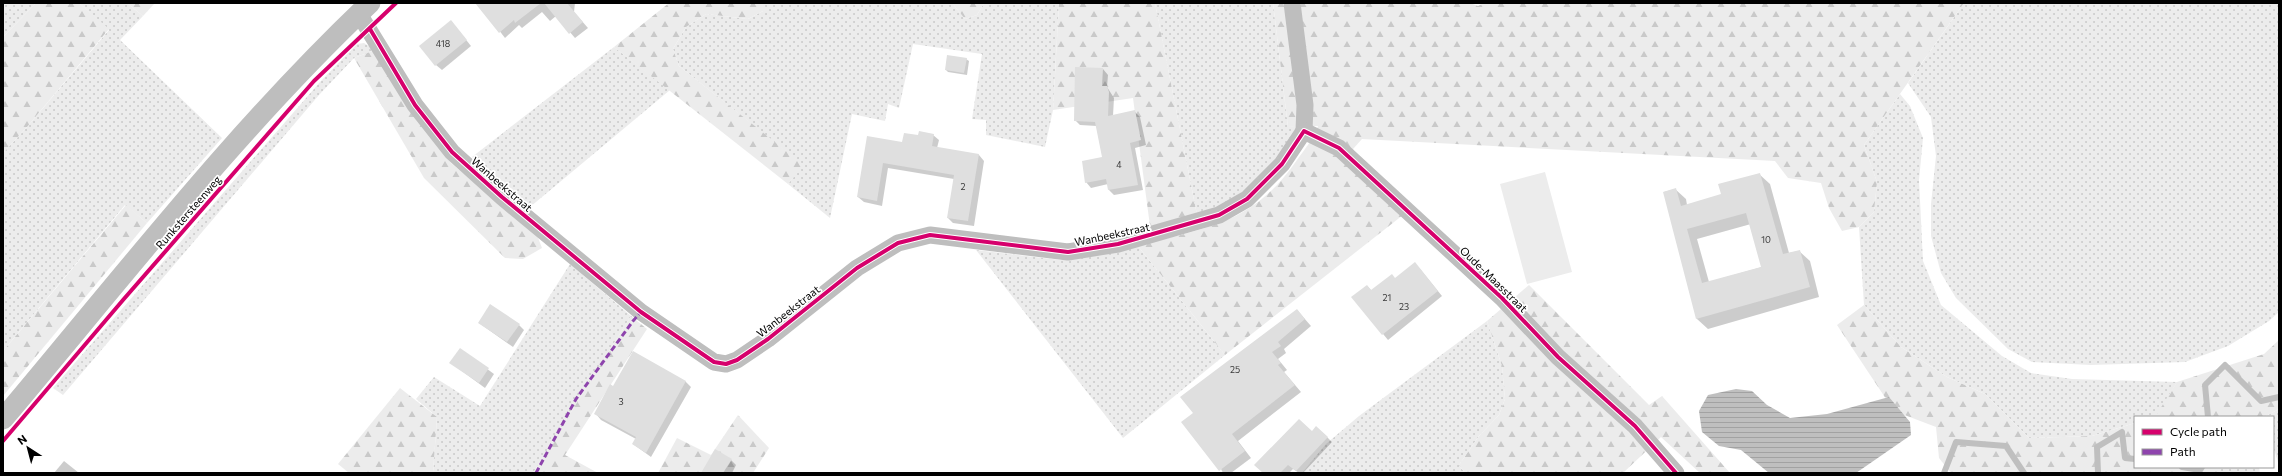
<svg xmlns="http://www.w3.org/2000/svg" width="2282" height="476" viewBox="0 0 2282 476" font-family="Commissioner,sans-serif">
<style>
.grass{fill:url(#grass-dots)}
.forest{fill:url(#forest-firs)}
.garden{fill:#ececec}
.water{fill:url(#water-rules)}
.shadow{fill:#0003;fill-rule:evenodd}
.lines{fill:none;stroke-linecap:round;stroke-linejoin:round}
.stream{stroke:#bfbfbf;stroke-width:6}
.building{fill:#dfdfdf;fill-rule:evenodd}
.minor{stroke:#bebebe;stroke-width:17}
.tertiary{stroke:#bebebe;stroke-width:21}
.quiet{stroke:#8e44ad;stroke-width:3;stroke-dasharray:6 3;stroke-linecap:butt}
.cycleway-casing{stroke:#fff;stroke-width:6}
.cycleway{stroke:#d6006c;stroke-width:4}
.labels{text-anchor:middle;dominant-baseline:central;stroke-width:3.5;stroke-linejoin:round;paint-order:stroke}
.number-label{font-size:9px;fill:#383838}
.street-label{font-size:11px;fill:#000;stroke:#fff}
</style>
<defs>
<pattern id="grass-dots" width="8" height="8" patternUnits="userSpaceOnUse"><rect width="8" height="8" fill="#ececec"/><path d="M2 2h.1M6 6h.1" fill="none" stroke="#c9c9c9" stroke-width="1.8" stroke-linecap="round"/></pattern>
<pattern id="forest-firs" width="22" height="20" patternUnits="userSpaceOnUse"><rect width="22" height="20" fill="#ececec"/><path d="M5 1l3.5 6h-7zM16 11l3.5 6h-7z" fill="#c9c9c9"/></pattern>
<pattern id="water-rules" width="6" height="5" patternUnits="userSpaceOnUse"><rect width="6" height="5" fill="#bfbfbf"/><path d="M0 2.5h6" fill="none" stroke="#a2a2a2"/></pattern>
</defs>
<rect width="100%" height="100%" fill="#fff"/>
<g class="grass">
<path d="M3,3H36L3,37Z"/>
<path d="M79,3H127L143,16L120,40L222,138L147,223L125,205L3,351V153L27,127L109,30Z"/>
<path d="M763,3H952L965,19L977,15L984,3H1059L1053,110L1045,147L986,135V120L972,119L982,54L913,44L899,108L888,104L885,121L852,114L830,218L788,184L803,165L679,66L673,49L686,27L706,14L748,19L763,11Z"/>
<path d="M1155,3H1273L1288,127L1303,126C1284,155 1258,183 1229,201C1219,207 1208,211 1197,215Z"/>
<path d="M1964,3H2279V312L2269,321L2228,346L2185,362L2091,365L2032,362L2008,349L1956,298L1941,273L1931,236V204L1936,156L1931,117L1908,83Z"/>
<path d="M364,43L375,50L354,58L319,95L63,395L53,388L320,82L357,44Z"/>
<path d="M614,47L670,90L530,207L472,157Z"/>
<path d="M1900,94L1910,106L1923,138L1919,180L1923,261L1941,305L2002,356L2031,373L2072,379L2177,382L2157,417H2135V423L2092,436L2029,438L1985,394L1947,377L1901,347L1864,305L1859,227L1874,212L1877,182L1864,145Z"/>
<path d="M1138,246L1225,355L1123,438L976,250L1060,260Z"/>
<path d="M570,264L631,316L533,473H433L437,417L416,399L434,377L480,406Z"/>
<path d="M1487,321L1502,366L1505,399L1499,415L1479,436L1459,465L1465,473H1302L1326,444L1359,416Z"/>
<path d="M2279,409V465L2273,446V417H2264Z"/>
<path d="M2221,467H2259L2260,473H2221Z"/>
</g>
<g class="forest">
<path d="M36,3H79L109,29L27,127L3,153V37Z"/>
<path d="M127,3H155L143,16Z"/>
<path d="M669,3H763V11L748,19L706,14L686,27L673,49L679,66L804,165L788,184L614,47Z"/>
<path d="M952,3H984L977,15L965,19Z"/>
<path d="M1059,3H1155L1197,215L1150,226L1133,98L1053,110Z"/>
<path d="M1273,3H1470L1478,6L1484,3H1964L1864,145L1877,182L1874,212L1859,227L1842,231L1829,208L1821,183L1788,178L1775,161L1362,139L1353,149L1370,183L1403,215L1225,355L1138,246C1208,227 1253,224 1297,160C1305,149 1314,138 1318,126L1288,127Z"/>
<path d="M375,50L451,163L537,235L542,248L523,259L505,258L424,178L354,58Z"/>
<path d="M126,205L147,223L3,396V351Z"/>
<path d="M1529,285L1649,405L1662,396L1730,473H1700L1661,437L1623,473H1465L1459,465L1479,436L1499,415L1505,399L1502,366L1487,321Z"/>
<path d="M1864,305L1901,347L1947,377L1985,394L2029,438L2092,436L2135,423V467H2221V473H1951L1939,458L1936,427L1894,411L1837,325Z"/>
<path d="M631,316L647,329L565,455L598,473H533Z"/>
<path d="M2279,340V409L2264,417H2155L2177,382L2264,354Z"/>
<path d="M400,388L437,417L433,473H349L338,464Z"/>
<path d="M738,415L769,448L753,473H658L677,438L711,455Z"/>
</g>
<path class="garden" d="M1545,172L1572,272L1527,284L1500,184Z"/>
<path class="water" d="M1736,389L1752,391L1767,405L1790,418L1827,414L1889,397L1910,422L1911,435L1856,473H1769L1741,450L1719,446L1702,432L1699,411L1708,395Z"/>
<g class="shadow">
<path d="M478,3H575L574,12L588,28L575,38L556,16L550,21L542,12L522,28L519,25L505,38Z"/>
<path d="M451,21L471,46L442,70L436,65Z"/>
<path d="M966,59L969,61L967,75L948,72L946,70Z"/>
<path d="M1103,69L1108,75L1107,87L1114,98L1113,116L1135,112L1140,117L1146,145L1135,148L1143,190L1114,195L1109,190L1108,184L1091,188L1086,182L1103,158L1097,126L1080,125L1075,120Z"/>
<path d="M933,135L939,140L937,148L979,155L984,161L974,226L953,223L948,218L954,179L888,168L882,206L864,202L858,197L868,137L903,143L919,136Z"/>
<path d="M1759,174L1770,184L1789,253L1799,251L1810,261L1819,297L1708,329L1697,319L1664,192L1675,189L1686,199L1687,205L1722,195ZM1751,224L1762,267L1709,282L1697,239Z"/>
<path d="M1420,269L1442,296L1388,340L1353,297L1367,286L1372,291Z"/>
<path d="M1297,310L1311,326L1284,349L1286,353L1278,359L1287,370L1284,372L1301,392L1238,441L1251,458L1231,473H1223L1194,414Z"/>
<path d="M479,323L519,325L524,330L513,347Z"/>
<path d="M460,349L494,374L485,388L451,363Z"/>
<path d="M685,381L691,387L651,457L633,444L636,439L601,420L596,414Z"/>
<path d="M1313,433L1327,437L1332,442L1303,473H1299L1293,469L1289,473H1264Z"/>
<path d="M731,460L736,465L732,473H702Z"/>
<path d="M64,461L79,473H54Z"/>
</g>
<g class="lines">
<g class="stream">
<path d="M2208,417L2205,385L2225,365L2261,401L2279,397"/>
<path d="M2182,467L2200,470L2202,467"/>
<path d="M1944,473L1956,442L2006,446L2024,473"/>
<path d="M2098,473L2097,447L2122,432L2125,458L2135,459"/>
</g>
</g>
<g class="building">
<path d="M475,3H541L515,23L514,20L499,33Z"/>
<path d="M544,3H567L583,22L569,34Z"/>
<path d="M451,20L467,40L435,66L419,46Z"/>
<path d="M947,55L967,58L964,73L945,70Z"/>
<path d="M1075,67L1103,68L1102,86H1107L1109,92L1108,116L1135,110L1141,140L1130,143L1138,185L1108,190L1106,179L1085,183L1082,161L1102,157L1095,122L1074,121Z"/>
<path d="M919,131L934,134L932,146L979,154L968,221L947,218L954,175L883,163L877,201L857,197L867,136L902,142L904,133L918,135Z"/>
<path d="M1760,173L1783,254L1800,250L1810,287L1696,319L1663,192L1676,188L1681,206L1721,194L1718,184ZM1746,213L1761,267L1702,283L1687,229Z"/>
<path d="M1415,262L1438,291L1382,335L1351,297L1367,285L1371,290L1392,274L1395,278Z"/>
<path d="M490,304L520,324L507,342L478,323Z"/>
<path d="M1297,309L1305,319L1278,342L1281,346L1272,352L1281,363L1278,365L1295,385L1232,434L1245,451L1219,471L1181,422L1193,413L1180,397Z"/>
<path d="M460,348L489,368L479,383L449,363Z"/>
<path d="M633,351L686,381L646,453L632,444L636,437L594,414L610,384L613,386Z"/>
<path d="M1299,419L1312,431L1316,426L1328,437L1296,471L1288,465L1280,473H1263L1254,465Z"/>
<path d="M715,449L732,459L723,473H701Z"/>
</g>
<g class="lines">
<g class="minor">
<path d="M1292,3L1305,105L1304,131"/>
<path d="M359,14L415,105L452,152L502,197L641,312L714,362L726,364L737,360L768,339L857,268L898,243L930,235L1068,252L1118,244L1219,215L1247,199L1282,164L1304,131"/>
<path d="M1304,131L1339,148L1502,298L1558,357L1635,426L1676,473"/>
</g>
<path class="tertiary" d="M3,419C122,278 236,130 370,3"/>
<path class="quiet" d="M536,473L576,399L633,321L641,312"/>
<defs>
<g id="cycleway">
<path d="M370,29L415,105L452,152L502,197L641,312L714,362L726,364L737,360L768,339L857,268L898,243L930,235L1068,252L1118,244L1219,215L1247,199L1282,164L1304,131L1339,148L1502,298L1558,357L1635,426L1676,473"/>
<path d="M3,441L123,300L314,81L396,3"/>
</g>
</defs>
<use href="#cycleway" class="cycleway-casing"/>
<use href="#cycleway" class="cycleway"/>
</g>
<g class="labels">
<g class="number-label">
<text x="443" y="43">418</text>
<text x="1119" y="164">4</text>
<text x="963" y="186">2</text>
<text x="1766" y="239">10</text>
<text x="1387" y="297">21</text>
<text x="1404" y="306">23</text>
<text x="1235" y="369">25</text>
<text x="621" y="401">3</text>
</g>
<g class="street-label">
<text transform="translate(502 184) rotate(41)">Wanbeekstraat</text>
<text transform="translate(188 212) rotate(-49)">Runkstersteenweg</text>
<text transform="translate(1112 234) rotate(-12)">Wanbeekstraat</text>
<text transform="translate(1494 279) rotate(44)">Oude-Maasstraat</text>
<text transform="translate(788 311) rotate(-38)">Wanbeekstraat</text>
</g>
</g>
<rect width="2282" height="476" fill="none" stroke="#000000" stroke-width="8"/>
<rect x="2134" y="416" width="140" height="52" fill="#ffffff" stroke="#999999"/>
<rect x="2142" y="429" width="20" height="6" fill="#d6006c" stroke="#999999"/>
<text x="2170" y="436" font-size="12" fill="#000000">Cycle path</text>
<rect x="2142" y="449" width="20" height="6" fill="#8e44ad" stroke="#999999"/>
<text x="2170" y="456" font-size="12" fill="#000000">Path</text>
<g transform="translate(28 448) rotate(324)" stroke="#ffffff" stroke-width="3" paint-order="stroke">
<path d="M0-3L7 15L0 10L-7 15Z" fill="#000000"/>
<text y="-6" font-size="11" font-weight="bold" text-anchor="middle" fill="#000000">N</text>
</g>
</svg>
